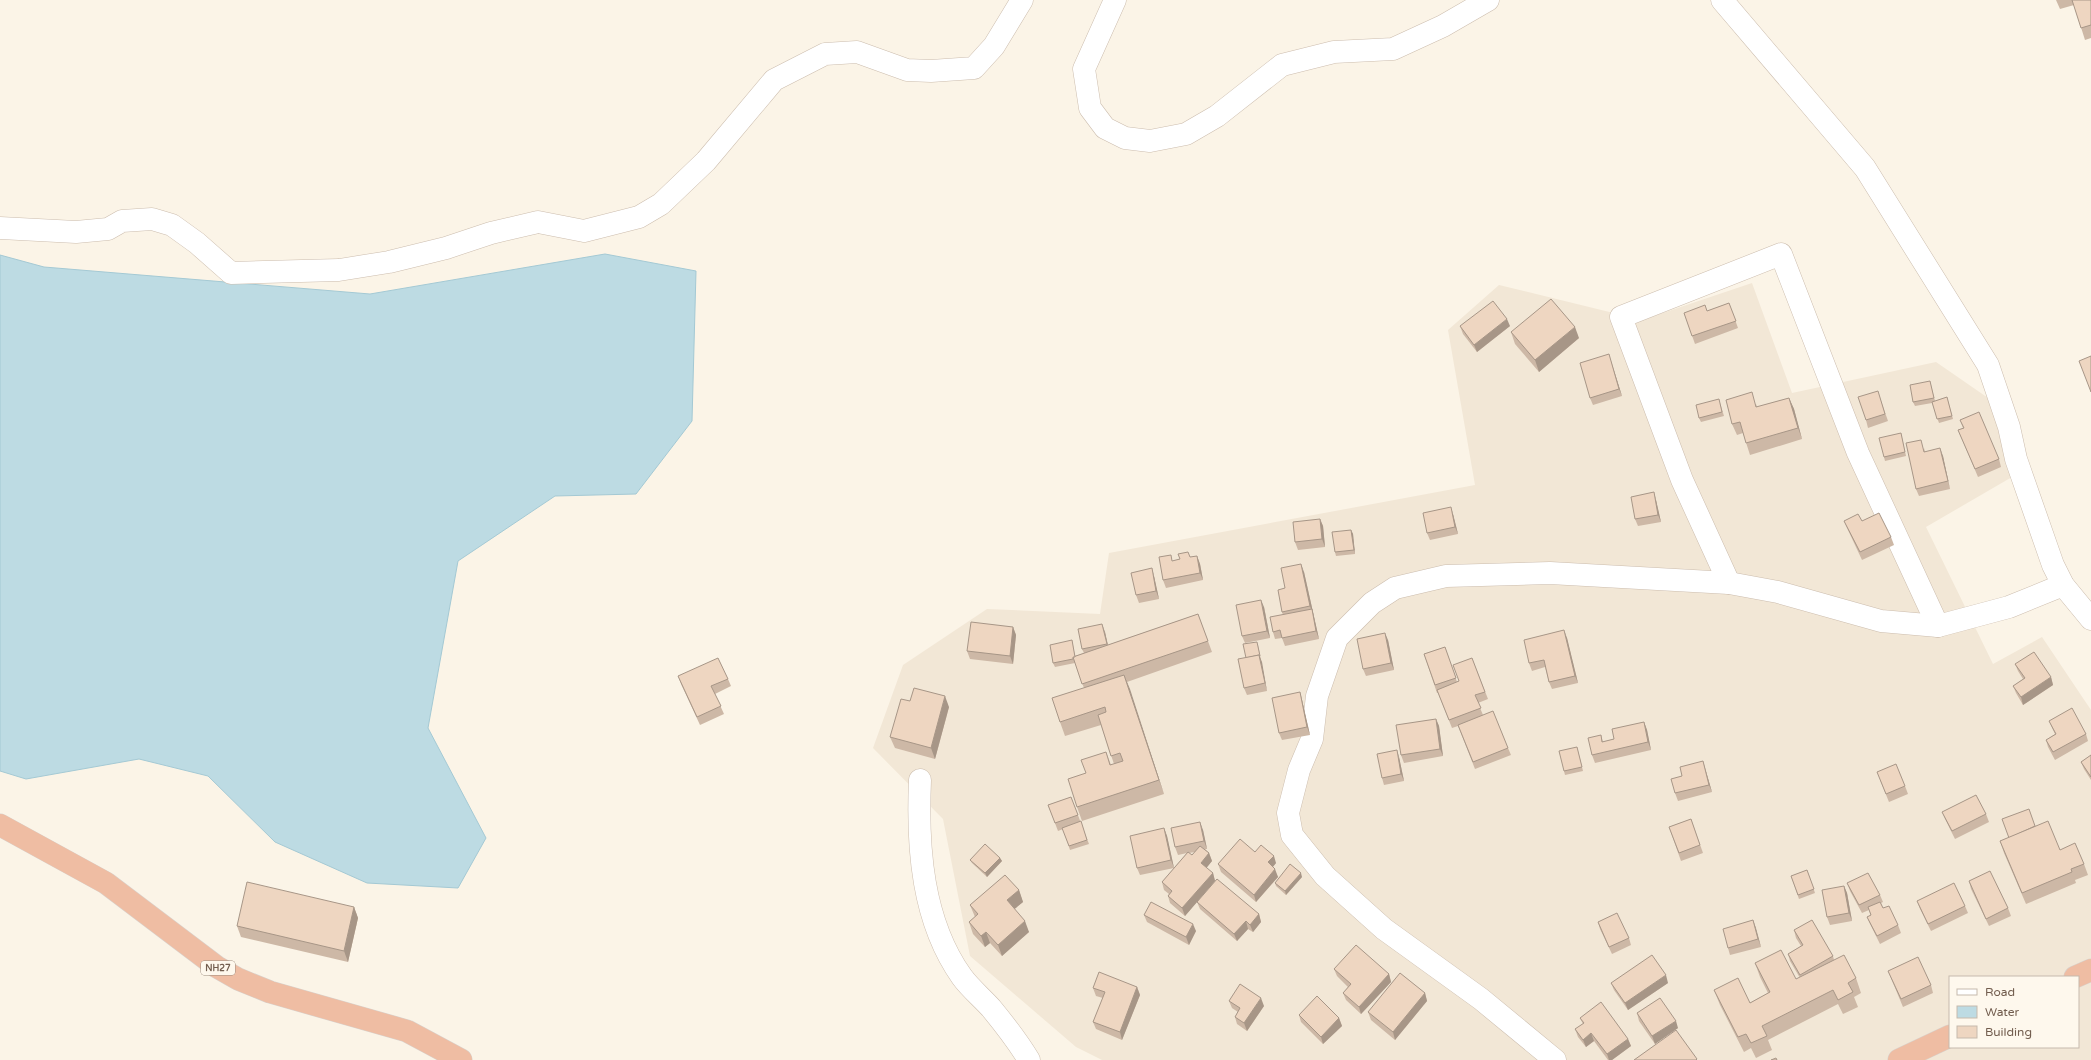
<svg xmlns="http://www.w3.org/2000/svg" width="2091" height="1060" viewBox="0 0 2091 1060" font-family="'Varela Round',sans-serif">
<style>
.residential{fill:#f2e7d6;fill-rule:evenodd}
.water{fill:#bddbe3;stroke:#a4c9d4}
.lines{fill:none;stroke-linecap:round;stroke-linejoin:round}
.street-casing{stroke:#ccbdae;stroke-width:23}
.highway-casing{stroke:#d8d2cd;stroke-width:23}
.street{stroke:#fff;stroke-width:22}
.highway{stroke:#efbda3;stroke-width:22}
.wall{fill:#cdb8a6;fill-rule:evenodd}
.shaded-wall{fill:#a79687}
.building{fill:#eed6c1;stroke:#a79687}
.labels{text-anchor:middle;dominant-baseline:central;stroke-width:3;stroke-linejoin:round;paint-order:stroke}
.shield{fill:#fef8ed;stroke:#9c8c7e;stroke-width:1}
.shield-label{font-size:9px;font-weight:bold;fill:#725d4e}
</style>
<rect width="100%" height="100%" fill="#fbf4e7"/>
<path class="residential" d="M1752,283L1792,393L1936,362L1991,400L2012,477L1926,527L1993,664L2042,637L2091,710V1060H1102L1076,1047L970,956L943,819L873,748L903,665L987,609L1100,614L1109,553L1475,485L1448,330L1499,285L1642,320ZM1950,977H2078V1047H1950Z"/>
<path class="water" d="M605,254L696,271L692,421L636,494L555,496L458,561L428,728L486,838L458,888L367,883L275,842L208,776L139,759L26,779L0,771V255L44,267L370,294Z"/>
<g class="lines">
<defs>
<g id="street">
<path d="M1115,0L1084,69L1090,108L1105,128L1125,138L1150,141L1186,134L1217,116L1282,65L1334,52L1393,49L1443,26L1488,0"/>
<path d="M1722,0L1865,168L1988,365L2009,427L2016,459L2053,565L2063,585L2091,619"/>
<path d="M0,228L76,232L108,229L122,221L152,219L172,225L197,243L231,273L339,270L389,262L446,248L491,233L538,222L584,231L639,217L661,204L706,161L774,80L825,54L857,52L907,70L931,71L974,68L994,46L1022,0"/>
<path d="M1729,583L1682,480L1621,317L1781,254L1858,453L1938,626"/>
<path d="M920,780C917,847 922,921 962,977C970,988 982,998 991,1008C1005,1025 1018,1042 1029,1060"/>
<path d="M1555,1060L1481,999L1384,929L1325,876L1292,835L1288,813L1299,770L1312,739L1317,696L1337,638L1372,603L1395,588L1446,576L1550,573L1729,583L1778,592L1881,621L1938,626L2009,607L2063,585"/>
</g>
<g id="highway">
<path d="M0,825L106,883L217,967L238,979L270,992L407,1031L461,1060"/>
<path d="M2075,977L2091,970"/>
<path d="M1899,1060L1950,1036"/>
</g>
</defs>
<use href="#street" class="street-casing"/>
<use href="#highway" class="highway-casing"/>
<use href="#street" class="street"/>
<use href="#highway" class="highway"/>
</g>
<g class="wall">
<path d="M2056,0H2091V38L2085,40L2074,5L2060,9Z"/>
<path d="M1729,303L1738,328L1695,344L1684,313L1707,311Z"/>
<path d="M1460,326H1510L1477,352L1463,334Z"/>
<path d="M1511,332L1579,338L1539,372L1515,344Z"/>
<path d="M1611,361L1622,396L1593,405L1590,398Z"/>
<path d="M1930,381L1935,401L1947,397L1953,419L1939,423L1932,403L1915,406L1913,402Z"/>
<path d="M1789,398L1794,409L1802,439L1750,455L1743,433L1737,435L1732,424L1756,404L1757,407Z"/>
<path d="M1880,398L1888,421L1868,428L1866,420Z"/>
<path d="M1720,403L1724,416L1701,422L1699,418Z"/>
<path d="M1960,420L1999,459L2001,467L1978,477L1958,430L1963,428Z"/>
<path d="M1901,433L1906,456L1885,461L1884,457Z"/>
<path d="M1924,448L1925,452L1943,456L1950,489L1919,496L1916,489Z"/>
<path d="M1656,500L1661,522L1638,526L1635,519Z"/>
<path d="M1453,514L1458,534L1430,540L1427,533Z"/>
<path d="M1320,519L1323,526L1325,547L1298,550L1295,542Z"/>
<path d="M1844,521H1862L1891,537L1894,545L1862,560L1847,528Z"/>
<path d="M1351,530L1353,534L1355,554L1336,556L1335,552Z"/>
<path d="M1197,556L1200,564L1203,580L1166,588L1163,580L1173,561Z"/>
<path d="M1304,572L1319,639L1285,646L1282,638L1275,639L1273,632L1283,615L1282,612L1285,588Z"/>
<path d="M1154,576L1159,599L1139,603L1136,595Z"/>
<path d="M1264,607L1270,638L1245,643L1242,636Z"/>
<path d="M1198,614L1212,652L1127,682L1164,794L1082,821L1077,807L1086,773L1106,752L1111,765L1114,764L1101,725L1065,736L1060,722L1084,688L1075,663L1055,667L1053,663L1072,640L1075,656L1084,653L1082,649L1105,632L1108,645Z"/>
<path d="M1013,627L1016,635L1013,664L970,659L967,651Z"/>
<path d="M1567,638L1578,683L1552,689L1549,682L1545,667L1532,671L1529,663Z"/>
<path d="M1388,640L1394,670L1366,676L1363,669Z"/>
<path d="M1258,645L1261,660L1267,691L1247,695L1244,688L1246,658Z"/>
<path d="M1445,647L1457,682L1459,681L1472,658L1488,699L1478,703L1483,715L1508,748L1511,755L1475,769L1458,726L1452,728L1438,693H1437L1424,654Z"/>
<path d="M2015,664L2051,677L2053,685L2023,705L2016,693L2013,686L2023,679L2018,671Z"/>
<path d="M678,676L728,679L731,686L715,694L724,714L700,725L681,684Z"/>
<path d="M1300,692L1302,700L1310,735L1282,740L1279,733Z"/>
<path d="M910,701L949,707L935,759L895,748L890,737Z"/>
<path d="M1436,719L1439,726L1443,756L1404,763L1401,755Z"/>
<path d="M2049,721L2086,734L2088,741L2055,760L2048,747L2046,740L2055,734L2052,728Z"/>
<path d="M1644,722L1647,730L1651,750L1595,763L1592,755L1601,735L1603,742L1614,739Z"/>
<path d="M1577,747L1583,771L1565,775L1564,771Z"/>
<path d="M2091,755V780L2084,769L2081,762Z"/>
<path d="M1399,757L1404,781L1384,785L1382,778Z"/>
<path d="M1703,761L1705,768L1712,792L1678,801L1675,793L1682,776Z"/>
<path d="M1880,780L1905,786L1908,794L1889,802Z"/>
<path d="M1071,797L1089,844L1070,850L1063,829L1058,831L1048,805Z"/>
<path d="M1942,812L1986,814L1989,822L1955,839L1945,819Z"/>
<path d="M1691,819L1703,853L1681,861L1669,827Z"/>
<path d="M2035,826L2060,850L2084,864L2088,875L2075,880L2076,883L2026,904L2004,853L2000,841Z"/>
<path d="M1164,828L1167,836L1174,868L1187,853L1178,855L1175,847L1203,830L1207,849H1205L1209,853L1212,861L1206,868L1213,873L1215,881L1185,916L1170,903L1168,896L1169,894L1164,890L1162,882L1174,868L1140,875L1137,868ZM1195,852L1192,855L1189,853Z"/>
<path d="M1255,852L1276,863L1273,867L1278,877L1256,902L1221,872L1218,864Z"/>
<path d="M1000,858L1002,861L987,877L972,863L970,860Z"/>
<path d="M1807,870L1815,893L1799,899L1791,876Z"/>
<path d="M1302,877L1286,895L1276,886L1275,883Z"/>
<path d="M1969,881L2008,908L2011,916L1989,926L1971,889Z"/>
<path d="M1847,883L1880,895L1883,902L1881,903L1883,908L1898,925L1901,933L1880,944L1870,924L1867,917L1871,915L1869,910L1862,913L1850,891Z"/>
<path d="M1844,886L1847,893L1852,921L1830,925L1827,917Z"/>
<path d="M1019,890L1023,902L1014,909L1029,932L1002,956L990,943L985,947L973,934L969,922L975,917L970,905Z"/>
<path d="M1917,901L1965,906L1968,913L1931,931L1920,909Z"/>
<path d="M1197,902L1259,914L1261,922L1253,932L1248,929L1237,941L1200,909Z"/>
<path d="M354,907L358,918L348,962L241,937L237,926Z"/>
<path d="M1144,915L1196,931L1189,945L1147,922Z"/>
<path d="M1753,920L1761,947L1730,955L1728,948Z"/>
<path d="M1598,922L1629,938L1631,945L1612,954L1600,929Z"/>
<path d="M1794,930L1833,956L1834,960L1856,978L1861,993L1854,997L1858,1007L1843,1014L1838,1004L1768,1040L1772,1050L1756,1058L1751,1048L1744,1052L1720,1005L1714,990L1750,1003L1768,993L1760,977L1755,963L1796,979L1800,978L1790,961L1788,954L1801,946L1796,938Z"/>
<path d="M1334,969L1389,974L1391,982L1361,1014L1346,1000L1343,993L1348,987L1337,976Z"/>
<path d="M1888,971L1931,985L1933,993L1903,1007Z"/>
<path d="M1611,983H1668L1628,1010L1614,990Z"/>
<path d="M1137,987L1140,995L1122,1040L1096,1029L1093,1022L1103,998L1096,996L1093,988Z"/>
<path d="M1425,993L1427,1001L1395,1040L1371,1020L1368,1012Z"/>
<path d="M1229,1001L1264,1006L1247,1031L1237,1024L1235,1017L1238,1012L1232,1008Z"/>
<path d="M1637,1013L1678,1028L1655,1044L1639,1021Z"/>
<path d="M1299,1015L1339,1018L1342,1026L1323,1044L1301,1022Z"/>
<path d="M1580,1018L1628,1039L1631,1046L1612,1060H1608L1594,1041L1586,1047L1578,1037L1575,1029L1583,1024Z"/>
</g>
<g class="shaded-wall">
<path d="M1507,319L1510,326L1477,352L1474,345Z"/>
<path d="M1575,327L1579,338L1539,372L1535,360Z"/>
<path d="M1609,354L1611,361L1622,396L1619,389Z"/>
<path d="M1789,398L1794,409L1802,439L1798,428Z"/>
<path d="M1940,448L1943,456L1950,489L1948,481Z"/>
<path d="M1654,492L1656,500L1661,522L1658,515Z"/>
<path d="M1451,507L1453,514L1458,534L1455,527Z"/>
<path d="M1320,519L1323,526L1325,547L1322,539Z"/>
<path d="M1351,530L1353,534L1355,554L1354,550Z"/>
<path d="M1197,556L1200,564L1203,580L1200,573Z"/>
<path d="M1301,564L1304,572L1319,639L1316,631L1312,612L1310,606Z"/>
<path d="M1152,568L1154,576L1159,599L1156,591Z"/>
<path d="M1261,600L1264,607L1270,638L1267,631Z"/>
<path d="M1102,624L1105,632L1109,651L1107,644Z"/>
<path d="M1013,627L1016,635L1013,664L1010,656Z"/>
<path d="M1564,630L1567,638L1578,683L1575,676Z"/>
<path d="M1385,633L1388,640L1394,670L1391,663Z"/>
<path d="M1259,655L1262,662L1267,691L1265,683Z"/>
<path d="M1124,675L1130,689L1164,794L1159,780Z"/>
<path d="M2051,677L2053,685L2023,705L2021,697Z"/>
<path d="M1300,692L1302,700L1310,735L1307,727Z"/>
<path d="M945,696L949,707L935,759L931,748Z"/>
<path d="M1436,719L1439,726L1443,756L1440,749Z"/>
<path d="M1644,722L1647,730L1651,750L1648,742Z"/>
<path d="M1397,750L1399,757L1404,781L1401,774Z"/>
<path d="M1703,761L1705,768L1712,792L1709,785Z"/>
<path d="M1200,822L1203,830L1207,849L1204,841Z"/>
<path d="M1164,828L1167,836L1174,868L1171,860Z"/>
<path d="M1209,853L1212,861L1204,871L1201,863Z"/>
<path d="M1274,856L1276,863L1270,870L1268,862Z"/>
<path d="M1000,858L1002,861L987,877L985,873Z"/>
<path d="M1275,869L1278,877L1256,902L1254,895Z"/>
<path d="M1213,873L1215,881L1185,916L1182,908Z"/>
<path d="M1301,873L1302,877L1286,895L1285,891Z"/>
<path d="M1844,886L1847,893L1852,921L1849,913Z"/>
<path d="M1019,890L1023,902L1011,912L1007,900Z"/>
<path d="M354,907L358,918L348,962L344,951Z"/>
<path d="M1259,914L1261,922L1253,932L1250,925Z"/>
<path d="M1753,920L1756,928L1761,947L1758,939Z"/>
<path d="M1025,921L1029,932L1002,956L998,945Z"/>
<path d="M1246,921L1248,929L1237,941L1234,934Z"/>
<path d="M1193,924L1196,931L1189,945L1186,937Z"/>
<path d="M986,932L990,943L985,947L981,936Z"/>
<path d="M1389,974L1391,982L1361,1014L1359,1007Z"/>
<path d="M1666,975L1668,983L1628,1010L1625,1003Z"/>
<path d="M1137,987L1140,995L1122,1040L1120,1032Z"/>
<path d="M1425,993L1427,1001L1395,1040L1393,1032Z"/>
<path d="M1261,998L1264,1006L1247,1031L1244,1023Z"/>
<path d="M1339,1018L1342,1026L1323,1044L1321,1037Z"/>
<path d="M1676,1021L1678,1028L1655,1044L1652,1036Z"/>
<path d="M1591,1033L1594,1041L1586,1047L1583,1040Z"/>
<path d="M1628,1039L1631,1046L1612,1060H1609L1607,1054Z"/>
</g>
<g class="building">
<path d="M2072,0H2091V25L2081,28Z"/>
<path d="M1551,299L1575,327L1535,360L1511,332Z"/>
<path d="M1493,301L1507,319L1474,345L1460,326Z"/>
<path d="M1729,303L1736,321L1692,336L1684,313L1705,305L1707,311Z"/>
<path d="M1609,354L1619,389L1590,398L1580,363Z"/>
<path d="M2091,356V392L2079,361Z"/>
<path d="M1930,381L1934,398L1913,402L1910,385Z"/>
<path d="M1878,391L1885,414L1866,420L1858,397Z"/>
<path d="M1752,392L1756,407L1789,398L1798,428L1746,443L1740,422L1732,424L1726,400Z"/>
<path d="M1947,397L1952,416L1937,419L1932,402Z"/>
<path d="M1719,399L1722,412L1699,418L1696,405Z"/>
<path d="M1979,412L1999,459L1975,469L1958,430L1964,428L1960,420Z"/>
<path d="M1901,433L1905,452L1884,457L1879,438Z"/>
<path d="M1921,440L1924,452L1940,448L1948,481L1916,489L1906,443Z"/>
<path d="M1654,492L1658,515L1635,519L1631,497Z"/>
<path d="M1451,507L1455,527L1427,533L1423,513Z"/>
<path d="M1879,513L1891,537L1860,552L1844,521L1858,514L1862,521Z"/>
<path d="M1320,519L1322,539L1295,542L1293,522Z"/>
<path d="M1351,530L1354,550L1335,552L1332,532Z"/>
<path d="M1188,552L1190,557L1197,556L1200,573L1163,580L1159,557L1171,555L1172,561L1180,559L1178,554Z"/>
<path d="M1301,564L1310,606L1282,612L1278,590L1285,588L1281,568Z"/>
<path d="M1152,568L1156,591L1136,595L1131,573Z"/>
<path d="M1261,600L1267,631L1242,636L1236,605Z"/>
<path d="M1312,609L1316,631L1282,638L1280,630L1273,632L1270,617Z"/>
<path d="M1198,614L1208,641L1082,684L1073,657Z"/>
<path d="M971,622L1013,627L1010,656L967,651Z"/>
<path d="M1102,624L1107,644L1082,649L1078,629Z"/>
<path d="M1564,630L1575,676L1549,682L1544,660L1529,663L1524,640Z"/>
<path d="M1385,633L1391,663L1363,669L1357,639Z"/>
<path d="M1072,640L1075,657H1073V659L1053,663L1050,645Z"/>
<path d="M1257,642L1260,656H1259V655L1246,658L1243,644Z"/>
<path d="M1445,647L1456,678L1435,685L1424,654Z"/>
<path d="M2034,652L2051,677L2021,697L2013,686L2025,678L2015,664Z"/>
<path d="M1259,655L1265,683L1244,688L1238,659Z"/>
<path d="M718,658L728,679L711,686L721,706L697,717L678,676Z"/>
<path d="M1472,658L1485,692L1475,695L1481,708L1449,720L1437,690L1459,681L1453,665Z"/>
<path d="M1124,675L1159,780L1077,807L1068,779L1086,773L1081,760L1106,752L1110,765L1123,761L1120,753L1111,756L1098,715L1106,712L1105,707L1060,722L1052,698Z"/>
<path d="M914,688L945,696L931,748L890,737L901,699L910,701Z"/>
<path d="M1300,692L1307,727L1279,733L1272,698Z"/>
<path d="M2072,708L2086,734L2053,752L2046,740L2056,734L2049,721Z"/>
<path d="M1493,711L1508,748L1473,762L1458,725Z"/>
<path d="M1436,719L1440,749L1401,755L1396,725Z"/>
<path d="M1644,722L1648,742L1592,755L1588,738L1601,735L1602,742L1614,739L1612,729Z"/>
<path d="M1577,747L1582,767L1564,771L1559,751Z"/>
<path d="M1397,750L1401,774L1382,778L1377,754Z"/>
<path d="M2091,755V777L2081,762Z"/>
<path d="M1703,761L1709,785L1675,793L1671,779L1682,776L1680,767Z"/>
<path d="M1896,764L1905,786L1886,794L1877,772Z"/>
<path d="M1976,795L1986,814L1952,831L1942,812Z"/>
<path d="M1071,797L1078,815L1055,823L1048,805Z"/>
<path d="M2029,809L2035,826L2009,838L2002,819Z"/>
<path d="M1691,819L1700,845L1679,853L1669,827Z"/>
<path d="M1081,821L1087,840L1069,846L1062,828Z"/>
<path d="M2048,821L2060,850L2075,843L2084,864L2071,869L2072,872L2022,893L2000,841Z"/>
<path d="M1200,822L1204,841L1175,847L1171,828Z"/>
<path d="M1164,828L1171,860L1137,868L1130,836Z"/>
<path d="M1240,839L1255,852L1261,845L1274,856L1268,862L1275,869L1254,895L1218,864Z"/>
<path d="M985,844L1000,858L985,873L970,860Z"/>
<path d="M1200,846L1209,853L1201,863L1213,873L1182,908L1168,896L1172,891L1162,882L1188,852L1192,855Z"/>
<path d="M1290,864L1301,873L1285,891L1275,883Z"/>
<path d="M1807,870L1814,889L1798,895L1791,876Z"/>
<path d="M1990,871L2008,908L1986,919L1969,881Z"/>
<path d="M1868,873L1880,895L1859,905L1847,883Z"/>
<path d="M1005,875L1019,890L1007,900L1025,921L998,945L986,932L981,936L969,922L978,914L970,905Z"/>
<path d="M1217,879L1259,914L1250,925L1246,921L1234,934L1197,902Z"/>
<path d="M247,882L354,907L344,951L237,926Z"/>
<path d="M1954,883L1965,906L1928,924L1917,901Z"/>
<path d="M1844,886L1849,913L1827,917L1822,890Z"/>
<path d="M1151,902L1193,924L1186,937L1144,915Z"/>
<path d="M1880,902L1883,908L1889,906L1898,925L1877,936L1867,917L1871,915L1868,907Z"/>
<path d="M1617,913L1629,938L1609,947L1598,922Z"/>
<path d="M1753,920L1758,939L1728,948L1723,929Z"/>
<path d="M1812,920L1833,956L1800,975L1788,954L1803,945L1794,930Z"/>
<path d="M1356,945L1389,974L1359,1007L1343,993L1351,984L1334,969Z"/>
<path d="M1781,950L1796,979L1844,955L1856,978L1848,983L1853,992L1838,1000L1833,990L1762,1026L1767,1036L1751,1043L1746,1034L1738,1037L1714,990L1738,978L1750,1003L1770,992L1755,963Z"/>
<path d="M1652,955L1666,975L1625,1003L1611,983Z"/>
<path d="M1918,957L1931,985L1901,999L1888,971Z"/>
<path d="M1099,972L1137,987L1120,1032L1093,1022L1105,992L1093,988Z"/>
<path d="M1400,973L1425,993L1393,1032L1368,1012Z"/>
<path d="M1240,984L1261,998L1244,1023L1235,1017L1240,1008L1229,1001Z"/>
<path d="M1317,996L1339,1018L1321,1037L1299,1015Z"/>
<path d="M1660,998L1676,1021L1652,1036L1637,1013Z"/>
<path d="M1601,1002L1628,1039L1607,1054L1591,1033L1583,1040L1575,1029L1584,1023L1580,1018Z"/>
<path d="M1676,1030L1697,1059L1696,1060H1634Z"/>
<path d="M1776,1058L1777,1060H1771Z"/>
</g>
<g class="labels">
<rect class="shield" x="201" y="961" width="34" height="14" rx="3"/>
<g class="shield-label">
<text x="218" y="968">NH27</text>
</g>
</g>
<rect x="1949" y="976" width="130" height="72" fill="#fef8ed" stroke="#c6baad"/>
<rect x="1957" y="989" width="20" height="6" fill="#ffffff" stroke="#c6baad"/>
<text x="1985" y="996" font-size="12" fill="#725d4e">Road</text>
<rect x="1957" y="1006" width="20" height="12" fill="#bddbe3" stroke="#c6baad"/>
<text x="1985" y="1016" font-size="12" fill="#725d4e">Water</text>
<rect x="1957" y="1026" width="20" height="12" fill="#eed6c1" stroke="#c6baad"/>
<text x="1985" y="1036" font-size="12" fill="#725d4e">Building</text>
</svg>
